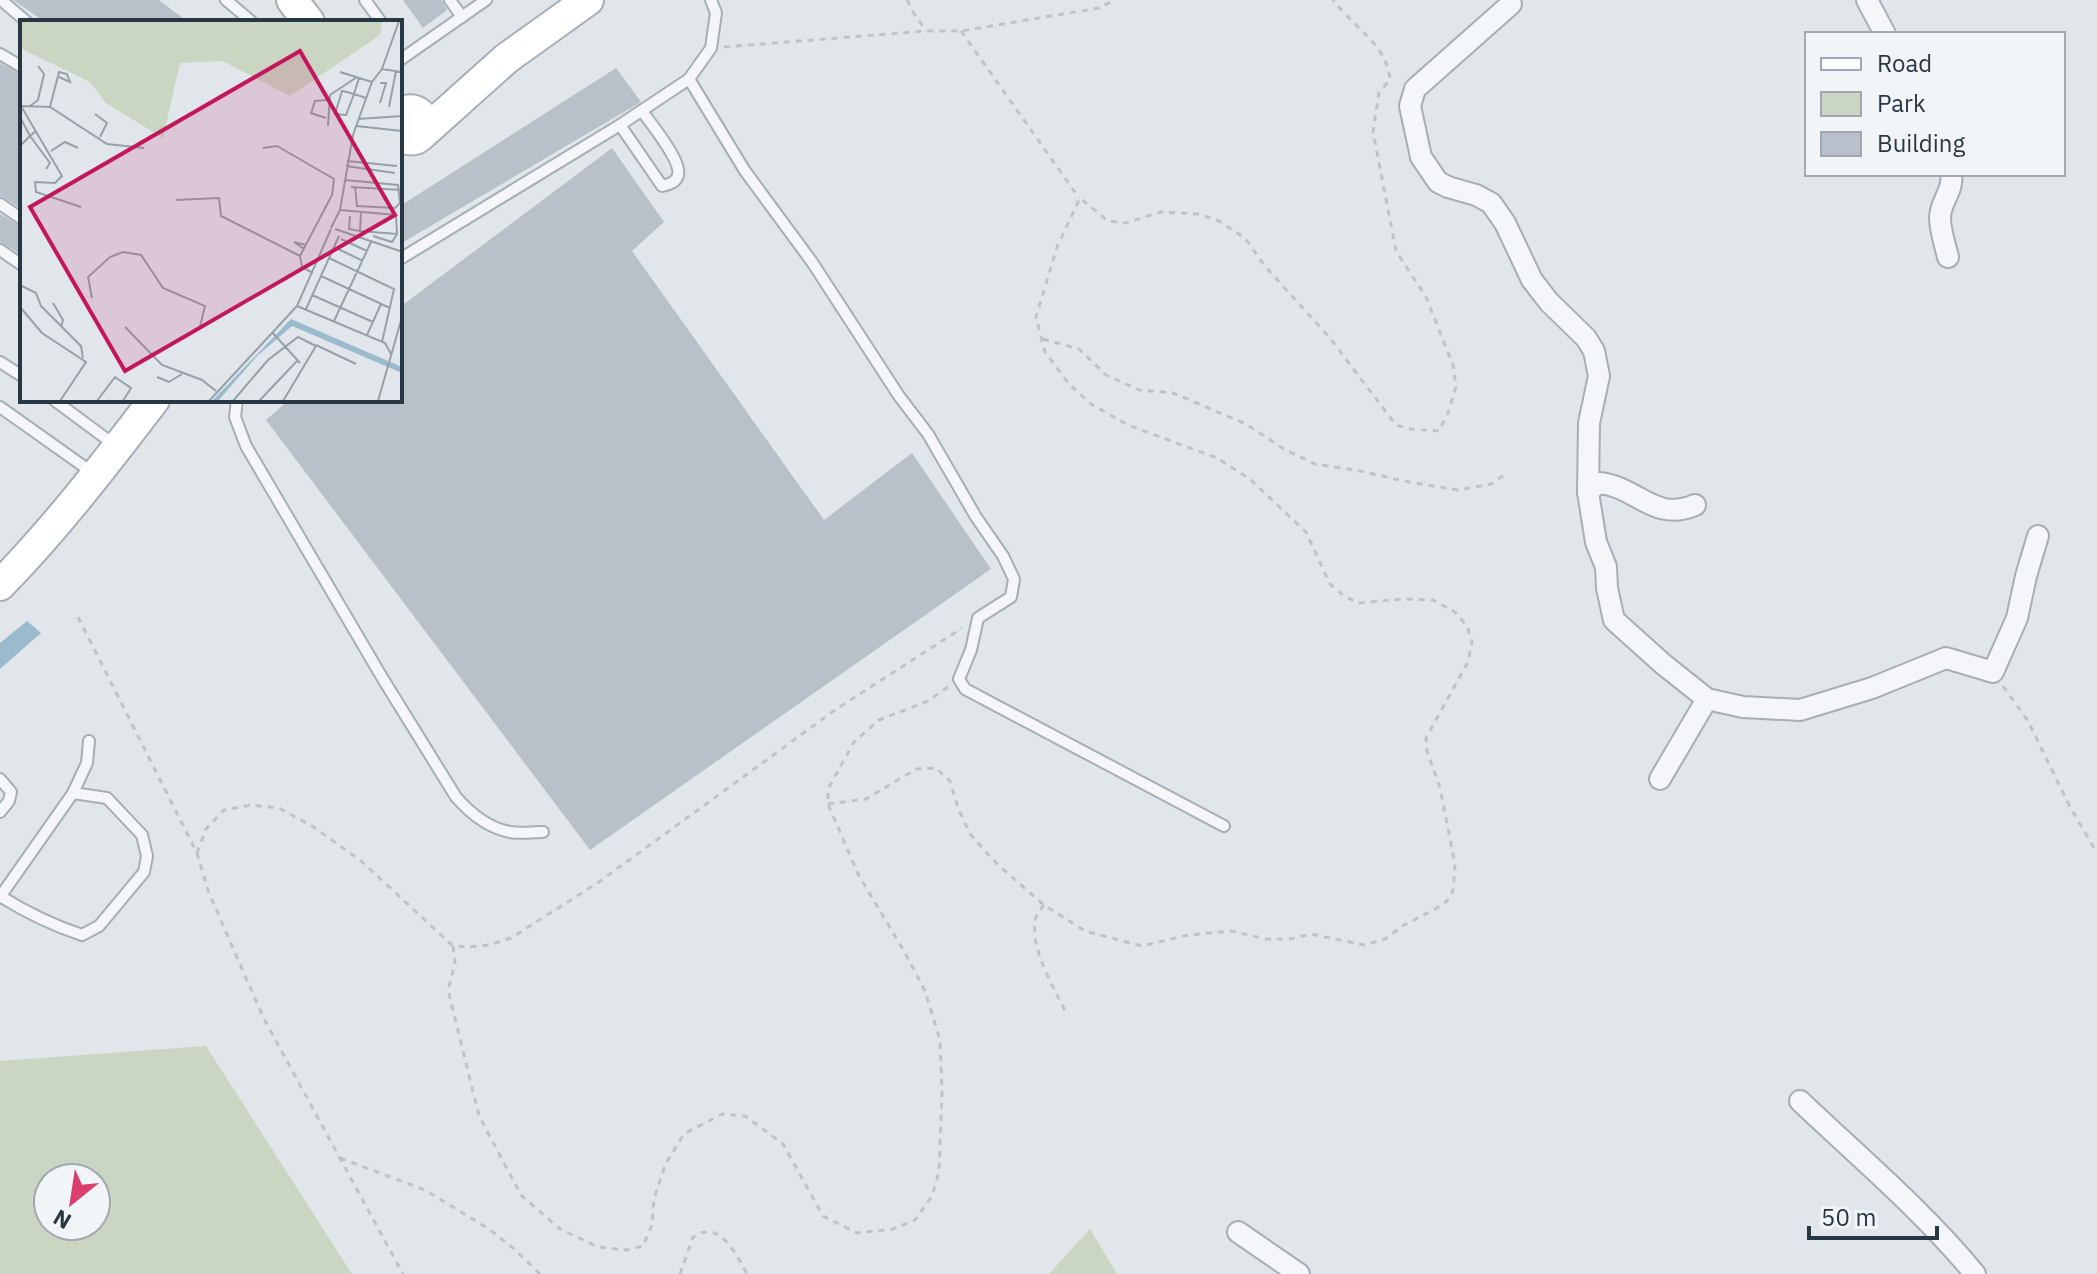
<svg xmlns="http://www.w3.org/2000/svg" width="2097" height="1274" viewBox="0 0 2097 1274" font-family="'IBM Plex Sans',sans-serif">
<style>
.green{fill:#cad5c2;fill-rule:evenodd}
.water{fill:#9abbcd}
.building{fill:#b8c1c9}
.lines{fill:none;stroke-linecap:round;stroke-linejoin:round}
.lane-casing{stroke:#a6aeb6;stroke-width:14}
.street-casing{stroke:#a6aeb6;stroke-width:24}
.secondary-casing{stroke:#a6aeb6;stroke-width:34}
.path{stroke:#bfc4ca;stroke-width:3;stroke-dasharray:6 6;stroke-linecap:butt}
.lane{stroke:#f4f6f9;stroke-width:10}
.street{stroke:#f4f6f9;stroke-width:20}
.secondary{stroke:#fff;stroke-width:30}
.inset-road{fill:none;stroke:#97a0a8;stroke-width:2}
.view{fill:#c2185b;fill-opacity:0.15;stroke:#c2185b;stroke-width:4}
.inset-edge{fill:none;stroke:#283744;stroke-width:4}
</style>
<rect width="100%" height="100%" fill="#e1e6eb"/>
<g class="green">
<path d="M206,1046L352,1274H0V1061ZM48,1178H96V1226H48Z"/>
<path d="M1090,1229L1117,1274H1049Z"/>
</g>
<path class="water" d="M27,621L41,633L0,669V643Z"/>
<g class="building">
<path d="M13,0H159L188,22H45Z"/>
<path d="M403,0H442L447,10L423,28Z"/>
<path d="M0,63L22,75V209L0,196Z"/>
<path d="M616,68L641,102L400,244V206Z"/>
<path d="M612,148L664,222L632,251L824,520L912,453L991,569L590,850L266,420L289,400H400V307Z"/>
<path d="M0,214L22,227V255L0,242Z"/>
</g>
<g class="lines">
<defs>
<g id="lane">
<path d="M1,0L27,22"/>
<path d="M226,0L252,22"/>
<path d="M365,0L381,22"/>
<path d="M450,0L462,17"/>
<path d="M0,54L22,67"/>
<path d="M400,60L486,0"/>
<path d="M689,79L745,171L812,262L899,396L928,434L976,517L1003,556L1014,579L1011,597L978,618L971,650L959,679L965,689L1224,826"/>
<path d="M620,125L662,186C669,184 676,183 678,175C682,161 651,124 642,111"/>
<path d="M0,204L22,219"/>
<path d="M0,250L22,265"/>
<path d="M400,259L620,125L689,79L711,48L716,13L711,0"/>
<path d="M0,362L22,376"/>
<path d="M54,400L116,446"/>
<path d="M237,400L235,417L246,446L383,679L456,797C470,813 488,828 510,832C520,834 532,832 543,832"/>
<path d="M0,407L93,473"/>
<path d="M0,779L11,792L9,801L0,812"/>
<path d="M0,896C27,913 52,925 82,935L99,926L144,872L147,856L142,835L107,798L73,793"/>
<path d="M0,897L73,793L87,763L89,741"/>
</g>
<g id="street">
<path d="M1867,0L1885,34"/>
<path d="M1511,4L1415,89L1410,106L1421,157L1438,182L1448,187L1476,195L1491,203L1505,223L1532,280L1549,302L1586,338L1594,351L1599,376L1589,423L1588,492L1596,542L1606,567L1607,588L1614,620L1663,664L1707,699L1743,707L1800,710L1872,688L1946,658L1993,672L2017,618L2026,576L2038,536"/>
<path d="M1948,257C1945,245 1940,230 1940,218C1940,201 1954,191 1951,174"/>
<path d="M1588,492L1598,483C1636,485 1653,523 1695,505"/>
<path d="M1660,779L1707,699"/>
<path d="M1800,1101C1859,1157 1923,1211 1975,1274"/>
<path d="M1238,1232L1299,1274"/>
</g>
<g id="secondary">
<path d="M292,0L309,22"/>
<path d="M400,113C432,98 432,153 400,136"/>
<path d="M422,134L507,58L588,0"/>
<path d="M0,585C56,528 105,464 154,400"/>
</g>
</defs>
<use href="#lane" class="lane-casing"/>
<use href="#street" class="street-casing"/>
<use href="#secondary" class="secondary-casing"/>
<g class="path">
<path d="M907,0L913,12L926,31"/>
<path d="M961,31L1079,198"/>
<path d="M724,47L926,31H961L1099,8L1115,0"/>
<path d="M1043,339L1079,349L1106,375L1139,390L1173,393L1246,424L1284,449L1315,464L1360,471L1409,482L1458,490L1491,484L1504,475"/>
<path d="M78,617L197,853L209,893L263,1017L403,1274"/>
<path d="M2003,686L2028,721L2070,807L2097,853"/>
<path d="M828,804L866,799L916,769L936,768L950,781L958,808L970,834L997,864L1044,905L1085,931L1142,946L1188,935L1231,931L1266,939H1290L1311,934L1364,945L1385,939L1404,925L1437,908L1447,901L1453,891L1455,864L1440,788L1427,751L1426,738L1468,662L1472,642L1467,626L1455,612L1433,600L1402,599L1359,603L1344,596L1330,584L1306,532L1250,479L1217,458L1128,425L1091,404L1069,384L1045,352L1036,317L1057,247L1080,198L1108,221L1125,223L1161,212L1198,214L1219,221L1245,238L1264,265L1329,337L1396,425L1411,429L1439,431L1448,413L1456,387L1453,365L1426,297L1396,251L1373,132L1379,92L1390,80C1387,44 1353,27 1333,0"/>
<path d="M197,853L206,829L224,810L251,805L279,808L312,826L360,860L453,946L469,947L489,945L511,938L599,882L835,710L962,628"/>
<path d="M1044,905C1040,910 1035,915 1035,922C1031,952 1055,989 1067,1015"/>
<path d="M453,946L455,963L448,990L479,1116L521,1195L560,1229L598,1247L627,1250L643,1246L652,1225L654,1198L666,1163L684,1134L722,1114L745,1116L783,1144L823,1216L857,1233L893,1229L915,1220L932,1196L939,1172L942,1092L940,1040L925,991L904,951L858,874L828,804V789L854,742L879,720L928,701L948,687"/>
<path d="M340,1158L425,1190L489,1229L513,1248L540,1274"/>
<path d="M680,1274L693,1237C697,1235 701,1232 706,1232C725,1230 739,1259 747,1274"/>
</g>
<use href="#lane" class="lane"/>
<use href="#street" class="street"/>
<use href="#secondary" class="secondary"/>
</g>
<g transform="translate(20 20)">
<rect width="382" height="382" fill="#e1e6eb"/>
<path d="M0,1H362L360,15L270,76L203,41L160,43L143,118L86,83L70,62L0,28Z" fill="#cad5c2"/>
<path d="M271,299L382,347V353L272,306L237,336L198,381H192Z" fill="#9abbcd"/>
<path class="inset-road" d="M362,49L379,1M320,52L352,62M339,58L334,74L326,95L315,94L322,71H323L334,74L346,78M360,63H366L360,83M1,86L42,156L35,163L15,162L16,172L61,187M1,86L30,87L87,124L124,128M10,86L18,80L24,54L18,46M30,87L39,52L47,54L50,62L39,57M369,87L376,51M75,94L87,103L80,117M0,97L10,116L0,126M306,98L291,93L295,81L308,80M338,99L382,96M308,106L310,75L337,57M336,106L382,111M16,111L10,116L30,143L26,149M243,128L257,126L314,159L312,175L280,236L282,247L293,253M31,131L45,122L58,128M327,141L377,146M326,146L375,153M325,160L378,165L380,183L375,188L337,186L335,167M331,167L381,170M156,180L199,178L201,196L280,236M320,190L376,195L377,214L340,211L341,192M330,196L329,209L340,211M311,208L320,190L333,115L352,62L362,49L382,52M315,209L380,231M353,216L372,222L377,214M321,219L347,231M314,227L343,241M284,229L274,222L286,225M309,238L374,269L362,322M301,256L370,288M0,265L16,273L21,286L61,326L63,338M292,275L353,302M72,278L68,257L90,237L103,232L121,235L143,268L185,286L180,307M33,283L43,300L41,307M277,286L365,323L371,334M0,287L22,313L66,342L40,381M286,289L319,216M314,301L351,222M105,307L142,345L182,360L196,371M252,312L280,343M347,315L361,284M296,325L336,344M137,357L149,362L162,354M77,381L95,357L111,368L103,381M189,381L277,286L311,209M213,381L248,340L278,317L296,326L263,381M239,381L277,341M358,381L382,297"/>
<path class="view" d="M280,31L375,195L105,351L10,187Z"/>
<rect width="382" height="382" class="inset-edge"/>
</g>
<rect x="1805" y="32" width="260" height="144" fill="#f1f5f8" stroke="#a1a9b0" stroke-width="2"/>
<rect x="1821" y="58" width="40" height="12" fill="#ffffff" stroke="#a1a9b0" stroke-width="2"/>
<text x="1877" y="72" font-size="24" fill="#283744">Road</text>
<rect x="1821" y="92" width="40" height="24" fill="#cad5c2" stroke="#a1a9b0" stroke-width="2"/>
<text x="1877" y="112" font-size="24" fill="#283744">Park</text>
<rect x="1821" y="132" width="40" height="24" fill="#b8c1c9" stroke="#a1a9b0" stroke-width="2"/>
<text x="1877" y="152" font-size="24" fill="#283744">Building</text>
<g transform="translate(72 1202) rotate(210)"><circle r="38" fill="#f1f5f8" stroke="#a1a9b0" stroke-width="2"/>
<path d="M0-6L14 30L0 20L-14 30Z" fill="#d83e6e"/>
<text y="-12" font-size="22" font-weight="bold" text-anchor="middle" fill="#283744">N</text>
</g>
<path d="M1809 1226v12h128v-12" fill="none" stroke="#283744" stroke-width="4"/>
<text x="1821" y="1226" font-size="24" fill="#283744" stroke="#f1f5f8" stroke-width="6" paint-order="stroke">50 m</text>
</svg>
